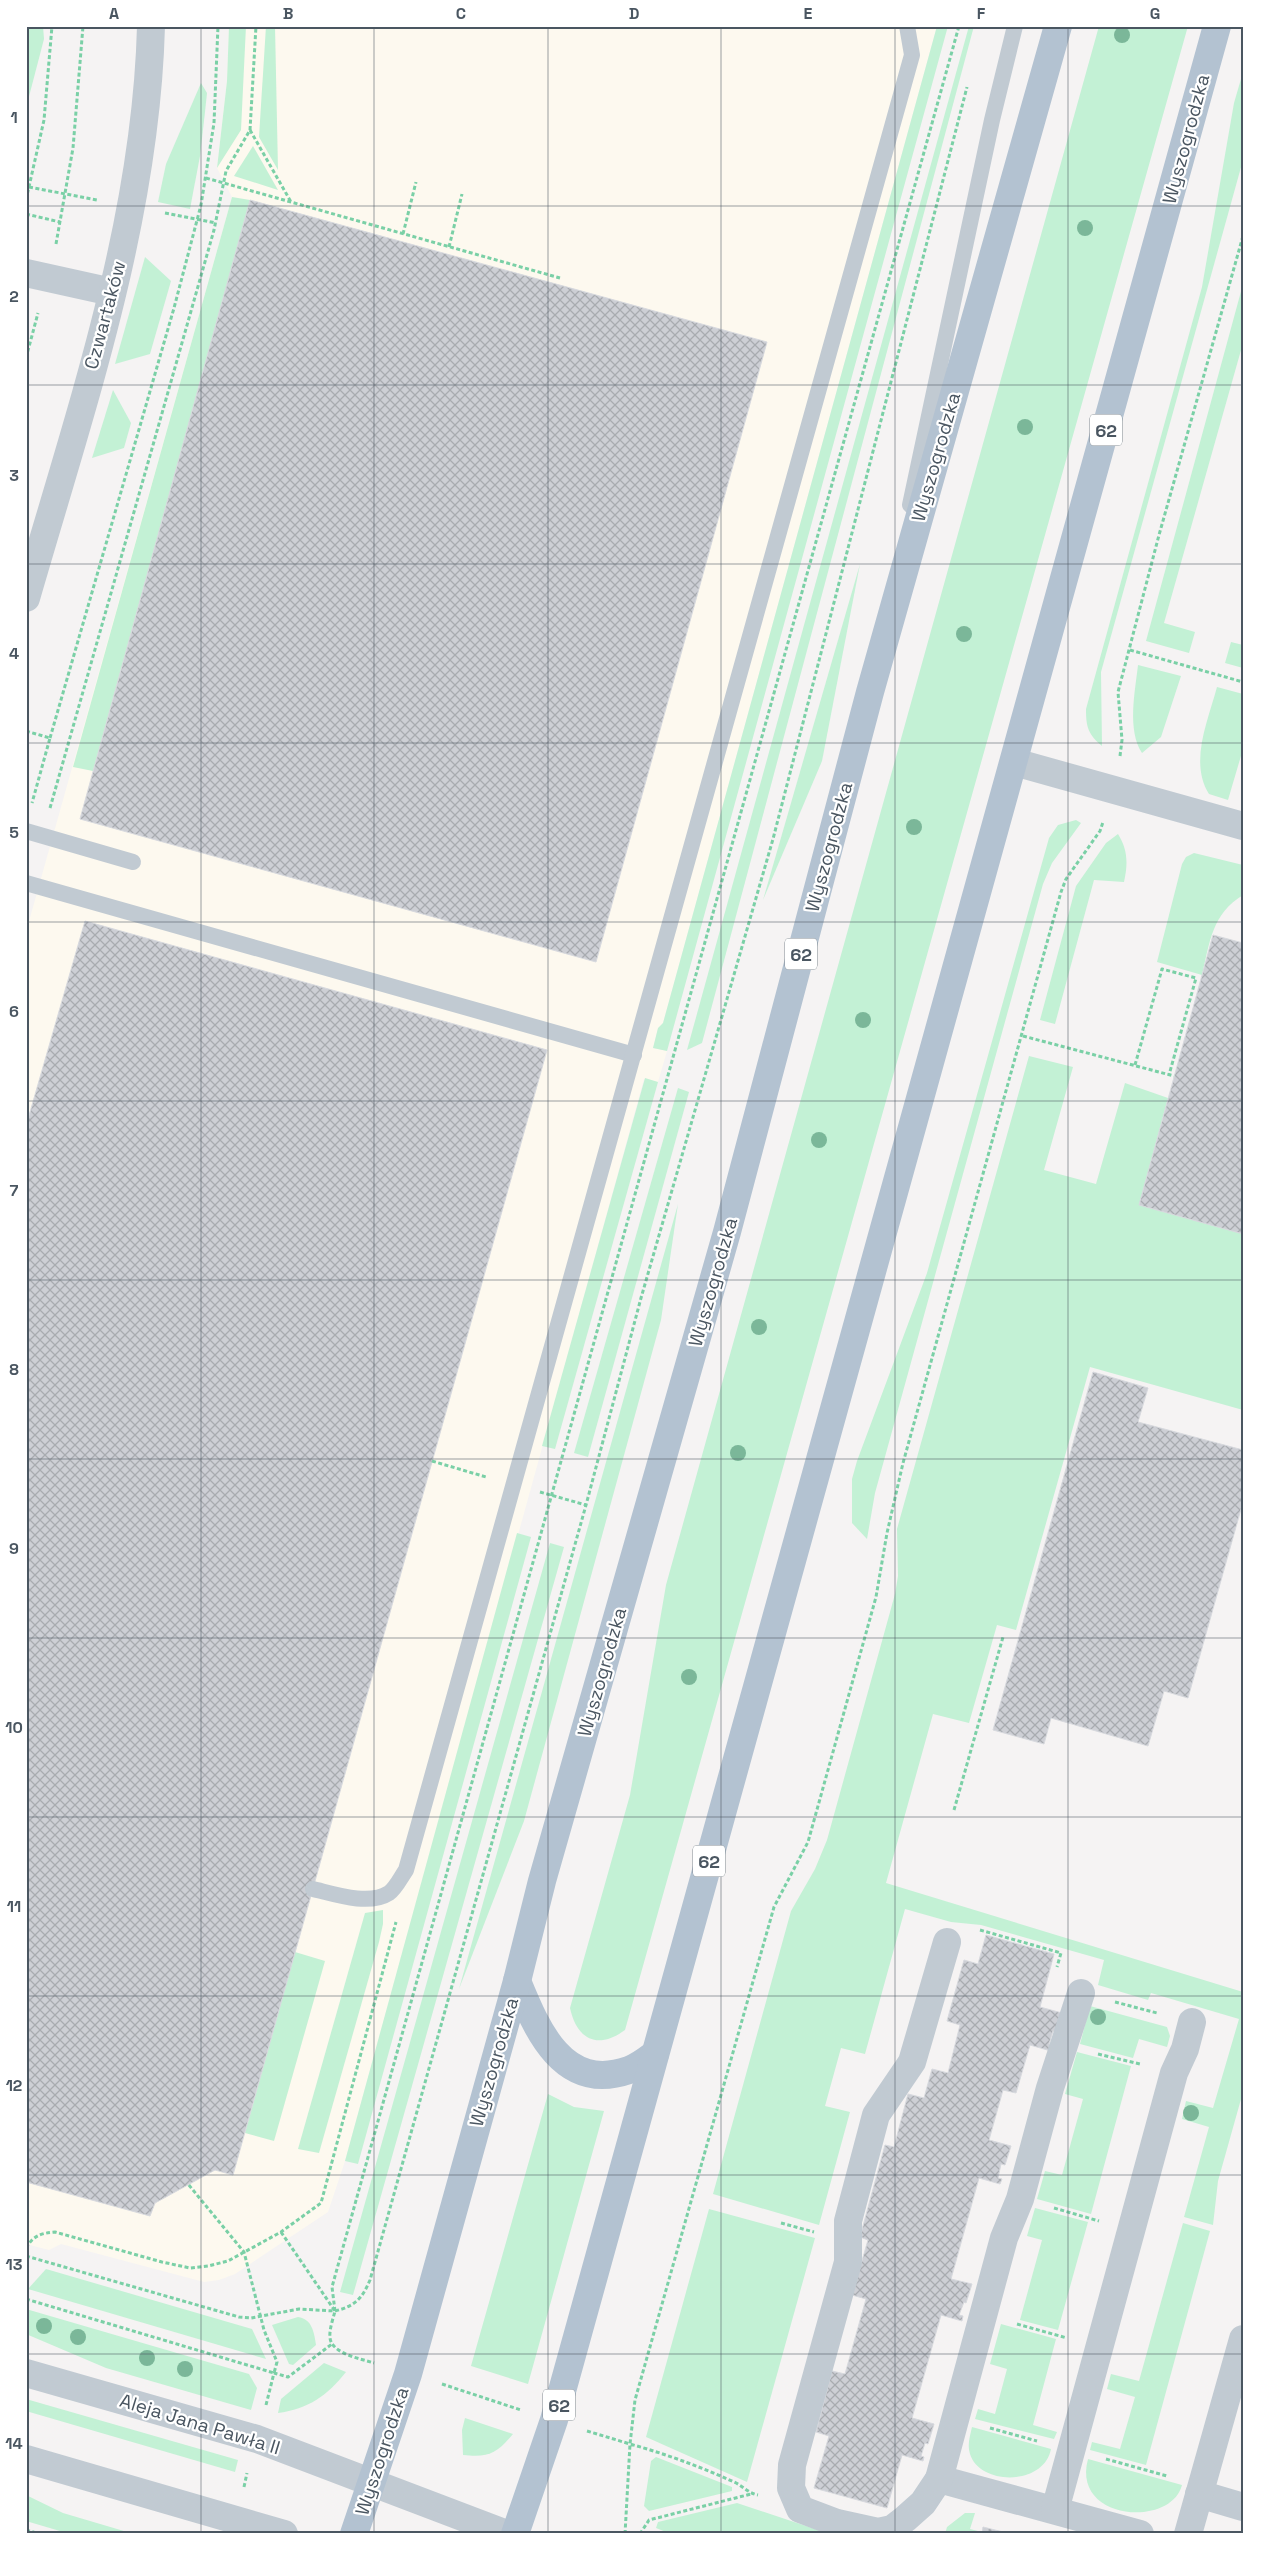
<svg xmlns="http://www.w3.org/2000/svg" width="1269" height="2560" viewBox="0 0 1269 2560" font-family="'Space Grotesk',sans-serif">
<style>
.commercial{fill:#fdf9ef}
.grass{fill:#c3f1d5}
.building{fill:url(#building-cross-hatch);stroke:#d7d9de}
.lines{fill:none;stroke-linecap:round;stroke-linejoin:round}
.path{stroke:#7ad0a6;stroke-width:3;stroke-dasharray:4 2.5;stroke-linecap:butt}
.service{stroke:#c1cad2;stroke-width:16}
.minor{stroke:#c1cad2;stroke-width:28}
.tertiary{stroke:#c1cad2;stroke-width:28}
.primary{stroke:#b3c2d1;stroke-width:28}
.tree{fill:#7bb799}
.grid{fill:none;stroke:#4a5661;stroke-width:1;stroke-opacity:0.55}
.labels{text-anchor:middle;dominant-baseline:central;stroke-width:4.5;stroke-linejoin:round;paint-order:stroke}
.shield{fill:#fff;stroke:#808990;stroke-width:1}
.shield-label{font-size:18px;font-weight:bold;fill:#4a5661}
.street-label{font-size:19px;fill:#4a5661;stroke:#fff}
.neatline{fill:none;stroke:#4a5661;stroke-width:2}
.grid-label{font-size:16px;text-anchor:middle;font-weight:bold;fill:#4a5661}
</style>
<defs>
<pattern id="building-cross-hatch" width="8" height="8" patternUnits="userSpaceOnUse" patternTransform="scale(1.25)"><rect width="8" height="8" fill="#cdcfd5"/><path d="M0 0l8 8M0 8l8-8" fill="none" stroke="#a8abb0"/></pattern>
</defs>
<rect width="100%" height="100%" fill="#f5f3f3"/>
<path class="commercial" d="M229,26H937L663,1023L658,1028L653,1048L667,1051L658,1082L644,1079L345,2161L328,2212L235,2274L219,2280L204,2282L61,2244L49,2250L26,2244V932L232,197L217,168L227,81Z"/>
<g class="grass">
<path d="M26,26H43L44,39L26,108Z"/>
<path d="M229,26H246L241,130L217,168L227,81Z"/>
<path d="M266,26H275L278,170L259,137Z"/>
<path d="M937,26H948L667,1051L653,1048L658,1028L663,1023Z"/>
<path d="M969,26H974L702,1043L687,1050Z"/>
<path d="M1099,26H1188L625,2030C598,2050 577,2040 570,2008L630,1795L666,1585Z"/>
<path d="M1243,72V160L1101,672L1102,746C1088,734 1086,727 1086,709L1202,287L1234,103Z"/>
<path d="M201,83L207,93L205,112L200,156L190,209L158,202L166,164Z"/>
<path d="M253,146L278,190L234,176Z"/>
<path d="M232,197L250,200L93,771L73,767Z"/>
<path d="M145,257L171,281L150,354L115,364Z"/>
<path d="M1243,284V343L1164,623L1195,632L1189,653L1146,641Z"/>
<path d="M113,390L131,423L124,448L92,458Z"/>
<path d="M860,564L822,761L763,900Z"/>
<path d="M1231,642L1243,645V668L1225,663Z"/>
<path d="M1138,665L1181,676L1161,737L1142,753C1127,730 1135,692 1138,665Z"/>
<path d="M1217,687L1243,694V749L1228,800L1209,794C1189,762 1208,721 1217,687Z"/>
<path d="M1076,820L1081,823L1052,863L1043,884L875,1493L867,1539L852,1523V1479L857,1461L927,1273L1049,838L1058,825Z"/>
<path d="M1118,834C1128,850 1128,864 1124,882L1094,880L1055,1024L1040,1020L1076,886L1106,843Z"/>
<path d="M1194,853L1243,865V895C1212,914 1210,941 1202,975L1157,962L1182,864L1186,857Z"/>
<path d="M1029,1056L1073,1067L1044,1170L1096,1184L1125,1083L1168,1098L1139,1205L1243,1234V1410L1090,1367L1016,1630L997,1625L969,1723L933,1714L886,1883L1243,1992V2092L1218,2181L1213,2225L1184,2217L1209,2127L1182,2119L1186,2101L1213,2108L1239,2019L1151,1993L1148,2000L1098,1985L1104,1960L981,1925L951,1922L905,1909L865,2054L841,2048L825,2106L850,2112L819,2225L713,2194L791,1911L815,1869L827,1840L895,1594L898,1576L897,1529Z"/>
<path d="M645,1078L658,1082L555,1449L542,1446Z"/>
<path d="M678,1088L689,1092L588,1457L574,1453Z"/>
<path d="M678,1204L661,1320L524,1821L459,1989Z"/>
<path d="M517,1533L531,1537L358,2164L345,2161Z"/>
<path d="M550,1543L564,1547L353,2295L340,2292Z"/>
<path d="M383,1910V1924L379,1942L319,2153L298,2149L365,1913Z"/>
<path d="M295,1952L325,1961L274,2141L245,2133Z"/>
<path d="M1090,2006L1167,2027L1170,2036L1167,2047L1139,2039L1133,2058L1080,2044Z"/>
<path d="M1077,2052L1131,2066L1091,2214L1037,2199L1045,2171L1062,2175L1083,2099L1065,2094Z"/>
<path d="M548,2094L574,2107L604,2111L528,2384L471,2366Z"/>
<path d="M1035,2208L1088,2222L1058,2330L1020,2320L1042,2240L1027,2236Z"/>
<path d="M709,2209L815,2238L747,2482L646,2437Z"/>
<path d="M1183,2223L1210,2231L1146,2465L1090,2450L1092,2442L1120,2449L1135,2397L1107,2389L1111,2374L1139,2381Z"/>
<path d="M46,2269L252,2329L266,2359L28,2289Z"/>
<path d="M26,2309L249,2374L257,2388L251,2410L106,2368L26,2334Z"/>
<path d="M298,2317C312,2319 314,2332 316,2345L293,2365L289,2364L272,2325Z"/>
<path d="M1001,2324L1056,2339L1033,2425L1057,2432L1054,2439L975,2419L978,2409L995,2414L1007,2369L990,2364Z"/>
<path d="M324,2363L346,2372C327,2396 308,2409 278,2413L281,2399Z"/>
<path d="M26,2399L238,2460L235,2472L26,2411Z"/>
<path d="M465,2418L513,2434C497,2453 489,2458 463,2455L462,2430Z"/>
<path d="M972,2427L1051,2449C1044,2486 980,2486 970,2454C967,2445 970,2436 972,2427Z"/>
<path d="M656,2457L732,2487V2491L649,2511L644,2506L651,2461Z"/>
<path d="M1088,2459L1182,2485C1171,2528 1071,2521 1088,2459Z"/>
<path d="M26,2495L63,2513L134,2534H70L26,2521Z"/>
<path d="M737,2503L827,2533L828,2534H671L656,2528L658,2522Z"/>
<path d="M965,2513H975L970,2529L982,2532V2534H945L947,2527Z"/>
</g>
<g class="building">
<path d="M250,200L767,342L596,962L80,819Z"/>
<path d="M85,921L547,1050L233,2175L215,2170L155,2203L150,2216L26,2182V1126Z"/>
<path d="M1213,935L1243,943V1234L1139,1205Z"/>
<path d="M1093,1372L1148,1388L1138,1422L1243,1450V1502L1188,1698L1164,1691L1148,1746L1051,1718L1044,1744L993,1730Z"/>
<path d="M986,1935L1054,1954L1040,2007L1062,2013L1056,2032L1053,2031L1049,2044L1053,2045L1051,2051L1030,2045L1016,2093L1003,2090L989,2140L1011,2146L1005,2165L1001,2164L998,2178L1002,2179L1000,2184L979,2178L951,2279L972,2284L966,2303L964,2302L959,2315L963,2316L962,2321L941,2315L912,2418L934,2424L928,2444L925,2443L921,2456L924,2457L923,2461L902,2455L887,2508L814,2488L829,2436L816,2432L832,2371L845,2374L866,2299L852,2295L868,2240L860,2237L885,2145L894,2147L908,2094L924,2098L932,2069L948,2073L960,2025L947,2021L964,1960L978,1964Z"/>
<path d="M983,2527L1011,2534H982Z"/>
</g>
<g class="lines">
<g class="path">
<path d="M250,130L291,202"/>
<path d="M206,178L560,278"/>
<path d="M29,187L97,200"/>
<path d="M26,200L44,120L52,26"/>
<path d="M165,213L216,223"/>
<path d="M26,214L60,222"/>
<path d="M403,234L416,182"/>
<path d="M56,244L73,148L83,26"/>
<path d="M449,247L462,194"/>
<path d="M26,358L38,313"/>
<path d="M1130,650L1243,682"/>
<path d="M26,731L50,738L32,803"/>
<path d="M50,738L174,308L201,205L214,123L218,26"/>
<path d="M1120,756L1122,740L1118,692L1159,535L1243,236"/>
<path d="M50,808L214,230L226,171L250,130L256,26"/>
<path d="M1023,1036L1174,1076"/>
<path d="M1135,1065L1162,969L1196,978L1169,1075"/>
<path d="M432,1461L486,1477"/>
<path d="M540,1492L586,1505"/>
<path d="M954,1810L1003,1637"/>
<path d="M980,1930L1061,1953L1057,1967"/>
<path d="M1115,2002L1157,2013"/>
<path d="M1098,2054L1140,2064"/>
<path d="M1054,2208L1099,2221"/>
<path d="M781,2223L814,2232"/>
<path d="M281,2232L335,2311C333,2319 329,2330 330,2338C332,2354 362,2359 374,2363"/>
<path d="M26,2248C33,2236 41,2233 55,2232L162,2262L190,2268L208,2266L228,2261L281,2232L321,2203L396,1922"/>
<path d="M26,2256L239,2317L251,2318L299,2309L335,2311L332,2287L959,26"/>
<path d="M26,2299L274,2373L277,2362L264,2330L244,2252L188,2184"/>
<path d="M335,2311C355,2306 362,2299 370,2280L586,1505L641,1298L773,839L967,87"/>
<path d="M1017,2324L1067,2338"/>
<path d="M442,2384L521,2410"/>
<path d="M266,2405L274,2373L288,2377L332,2344"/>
<path d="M990,2428L1037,2441"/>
<path d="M587,2431L630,2444L635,2400L774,1907L808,1842L876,1597L887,1533L903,1463L1061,892L1066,879L1100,831L1103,822"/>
<path d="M1106,2459L1167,2476"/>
<path d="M244,2487L247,2473"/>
<path d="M26,2530L40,2534"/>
<path d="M625,2534L630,2444C666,2454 701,2467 734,2482C743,2486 748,2493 758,2495"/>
<path d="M640,2534L649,2520L751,2494"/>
</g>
<g class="service">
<path d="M910,505L992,120L1015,26"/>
<path d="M26,831L133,862"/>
<path d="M26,883L634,1055"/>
<path d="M313,1889C334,1894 369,1906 389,1893C396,1888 401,1877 406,1870L912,55L907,26"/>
</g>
<g class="minor">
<path d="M26,273L112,292"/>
<path d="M26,598C80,411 146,222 151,26"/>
<path d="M1014,762L1243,826"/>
<path d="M947,1942L912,2062L876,2115L848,2221V2262L792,2465L791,2488L800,2509L837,2523L878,2532L892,2529L905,2519L923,2503L939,2479L1140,2534"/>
<path d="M939,2479L1004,2238L1020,2199L1050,2088L1081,1993"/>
<path d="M1199,2494L1243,2507"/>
<path d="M1055,2510L1174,2073L1185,2049L1192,2022"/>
<path d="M1188,2534L1243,2339"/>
</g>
<g class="tertiary">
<path d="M26,2373L257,2439L507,2534"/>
<path d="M26,2459L284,2534"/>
</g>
<g class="primary">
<path d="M517,1981C537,2030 563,2093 629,2070C638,2067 647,2060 655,2054"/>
<path d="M354,2534L408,2374L517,1981L542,1881L727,1232L870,692L1058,26"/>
<path d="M515,2534L554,2420L1217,26"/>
</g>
</g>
<g class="tree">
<circle cx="1122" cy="35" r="8"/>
<circle cx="1085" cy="228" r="8"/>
<circle cx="1025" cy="427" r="8"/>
<circle cx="964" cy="634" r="8"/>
<circle cx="914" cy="827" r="8"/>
<circle cx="863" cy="1020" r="8"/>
<circle cx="819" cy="1140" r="8"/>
<circle cx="759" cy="1327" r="8"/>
<circle cx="738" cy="1453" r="8"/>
<circle cx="689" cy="1677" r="8"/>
<circle cx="1098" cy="2017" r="8"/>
<circle cx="1191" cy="2113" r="8"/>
<circle cx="44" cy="2326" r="8"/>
<circle cx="78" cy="2337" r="8"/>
<circle cx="147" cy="2358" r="8"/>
<circle cx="185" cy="2369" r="8"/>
</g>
<path class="grid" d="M201,26V2534M374,26V2534M548,26V2534M721,26V2534M895,26V2534M1068,26V2534M26,206H1243M26,385H1243M26,564H1243M26,743H1243M26,922H1243M26,1101H1243M26,1280H1243M26,1459H1243M26,1638H1243M26,1817H1243M26,1996H1243M26,2175H1243M26,2354H1243"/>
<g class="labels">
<g class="shield">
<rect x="1090" y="414.5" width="32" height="31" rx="4"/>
<rect x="785" y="938.5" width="32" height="31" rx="4"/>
<rect x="693" y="1845.5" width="32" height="31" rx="4"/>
<rect x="543" y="2389.5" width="32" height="31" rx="4"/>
</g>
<g class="shield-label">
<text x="1106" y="430">62</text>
<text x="801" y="954">62</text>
<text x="709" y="1861">62</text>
<text x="559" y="2405">62</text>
</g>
<g class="street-label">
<text transform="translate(1186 139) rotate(-75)">Wyszogrodzka</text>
<text transform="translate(105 315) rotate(-75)">Czwartaków</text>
<text transform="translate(936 457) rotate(-74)">Wyszogrodzka</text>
<text transform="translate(829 847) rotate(-75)">Wyszogrodzka</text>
<text transform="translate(713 1282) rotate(-74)">Wyszogrodzka</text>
<text transform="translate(602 1672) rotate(-74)">Wyszogrodzka</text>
<text transform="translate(494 2062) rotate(-74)">Wyszogrodzka</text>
<text transform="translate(200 2424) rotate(17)">Aleja Jana Pawła II</text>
<text transform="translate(382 2451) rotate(-72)">Wyszogrodzka</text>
</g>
</g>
<rect width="1269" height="2560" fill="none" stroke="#ffffff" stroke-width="55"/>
<rect x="28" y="28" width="1214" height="2504" class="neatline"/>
<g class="grid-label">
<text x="114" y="19">A</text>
<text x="288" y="19">B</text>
<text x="461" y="19">C</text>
<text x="634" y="19">D</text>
<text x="808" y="19">E</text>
<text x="981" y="19">F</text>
<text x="1155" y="19">G</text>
<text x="14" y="123">1</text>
<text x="14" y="302">2</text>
<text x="14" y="481">3</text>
<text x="14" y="659">4</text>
<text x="14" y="838">5</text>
<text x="14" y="1017">6</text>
<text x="14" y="1196">7</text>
<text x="14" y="1375">8</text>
<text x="14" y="1554">9</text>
<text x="14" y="1733">10</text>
<text x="14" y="1912">11</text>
<text x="14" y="2091">12</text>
<text x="14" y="2270">13</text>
<text x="14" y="2449">14</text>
</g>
</svg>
